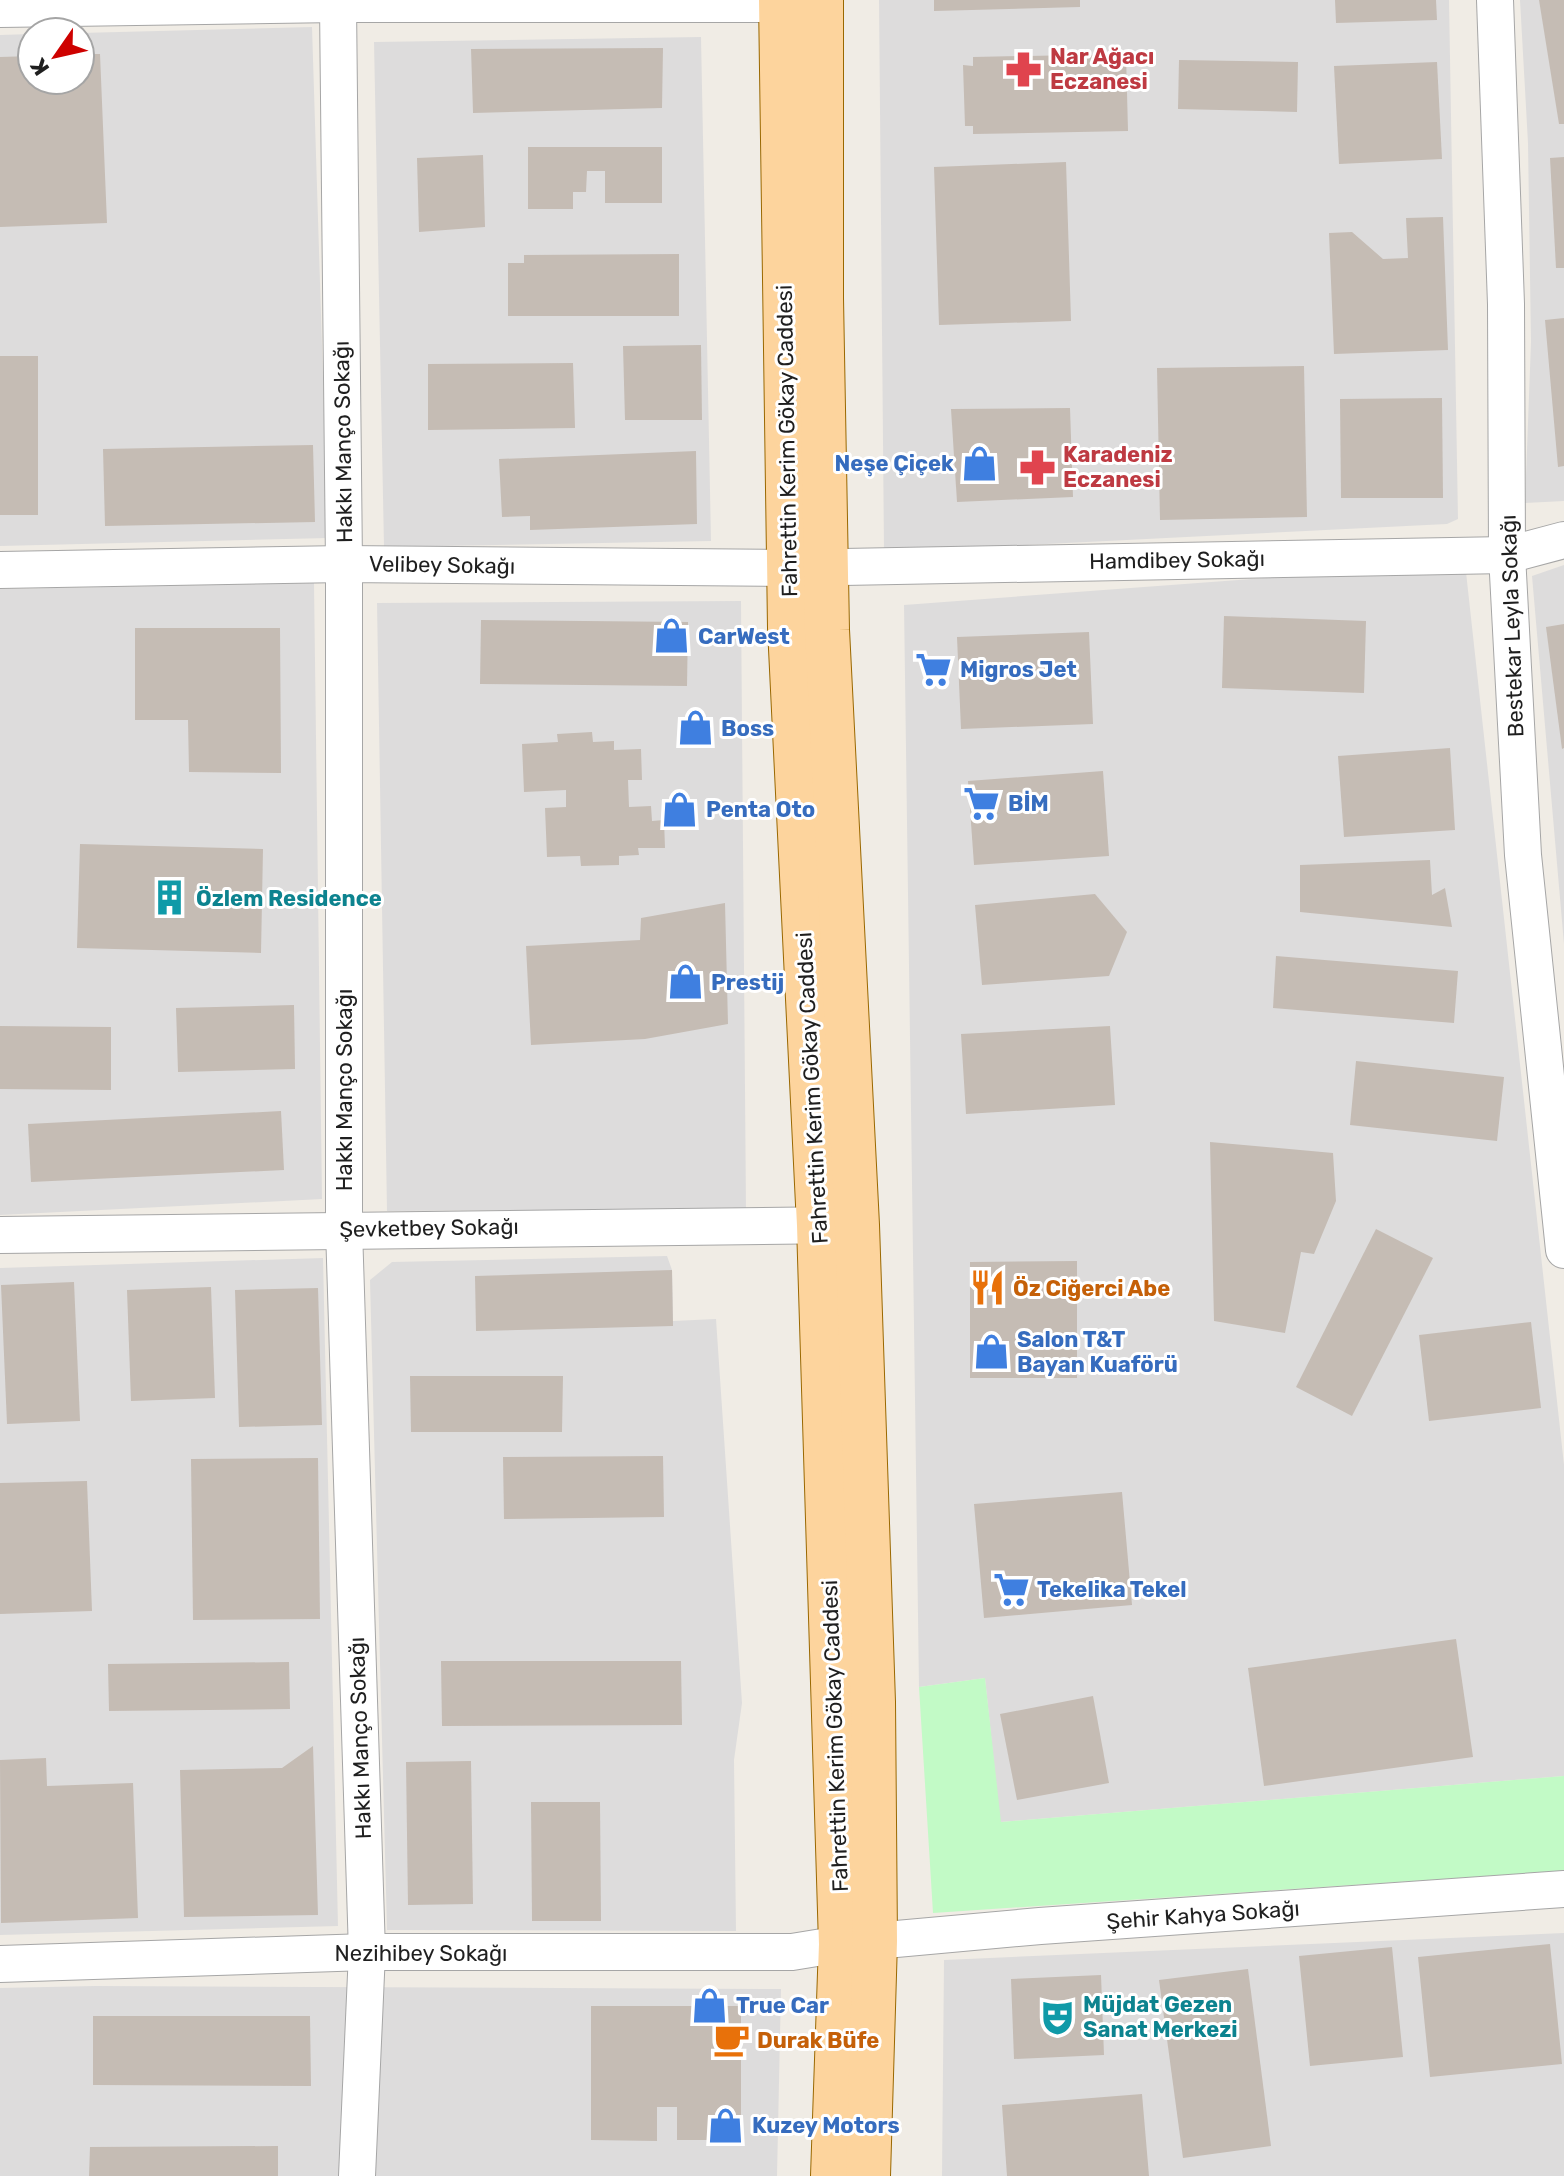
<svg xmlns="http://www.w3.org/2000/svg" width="1564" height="2176" viewBox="0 0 1564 2176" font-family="Rubik,sans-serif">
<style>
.residential{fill:#dddcdc}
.park{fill:#c2fac6}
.building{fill:#c5bcb4}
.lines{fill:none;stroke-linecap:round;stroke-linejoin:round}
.street-casing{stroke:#a6a6a6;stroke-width:38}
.primary-casing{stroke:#9a6800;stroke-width:46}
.street{stroke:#fff;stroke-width:36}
.primary{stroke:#fdd49d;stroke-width:44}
.labels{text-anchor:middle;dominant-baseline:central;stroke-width:6;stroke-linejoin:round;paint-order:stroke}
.health-label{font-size:22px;font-weight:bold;fill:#be3a42;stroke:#fff;text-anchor:start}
.street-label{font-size:22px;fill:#1f1f1f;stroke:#fff}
.shop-label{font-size:22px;font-weight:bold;fill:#366cbe;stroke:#fff;text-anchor:start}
.culture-label{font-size:22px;font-weight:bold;fill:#0d838f;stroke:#fff;text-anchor:start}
.food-label{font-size:22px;font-weight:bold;fill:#c56008;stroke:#fff;text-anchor:start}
</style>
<rect width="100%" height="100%" fill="#f0ece5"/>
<g class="residential">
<path d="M879,0H1449L1458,519L1447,524L884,552Z"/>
<path d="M1520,0H1564V501L1525,503L1531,342L1528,143Z"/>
<path d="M312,27L328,538L0,546V35L32,34V80H80V33Z"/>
<path d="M701,37L711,541L384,547L374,42Z"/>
<path d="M1465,563L1564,1465V1776L1000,1822L985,1678L919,1687L904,605Z"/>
<path d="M1564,565V944L1532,576Z"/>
<path d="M314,583L322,1199L0,1215V589Z"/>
<path d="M741,601L746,1209L387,1211L377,603Z"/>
<path d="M667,1256L672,1270L673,1321L716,1319L742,1703L734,1760L736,1931L387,1930L370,1280L392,1262Z"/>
<path d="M323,1258L338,1926L0,1935V1268Z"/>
<path d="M1564,1933V2176H942L944,1960Z"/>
<path d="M95,1986L781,1989L777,2176H0V1988Z"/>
</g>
<path class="park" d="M985,1678L1001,1822L1564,1776V1871L933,1913L919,1687Z"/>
<g class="building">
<path d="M934,0H1080V7L934,11Z"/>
<path d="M1335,0H1436L1437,20L1336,23Z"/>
<path d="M1539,0H1564V124H1559Z"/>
<path d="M663,48L662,108L473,113L471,49Z"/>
<path d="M80,54H100L107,223L0,227V57L32,56V80H80Z"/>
<path d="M1126,54L1128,131L973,134V126H965L963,65L973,66V57Z"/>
<path d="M1179,60L1298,62L1297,112L1178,109Z"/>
<path d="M1437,62L1442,159L1339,164L1334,66Z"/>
<path d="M528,147H662V203H605V171H587L586,192H573V209H528Z"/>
<path d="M483,155L485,227L419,232L417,158Z"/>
<path d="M1564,157V268H1556L1550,158Z"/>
<path d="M1066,162L1071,321L939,325L934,167Z"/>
<path d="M1443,217L1448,350L1334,354L1329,233L1352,232L1383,259L1408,258L1406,218Z"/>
<path d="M679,254V316H508V263H524V255Z"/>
<path d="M1564,318V466L1558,467L1545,320Z"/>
<path d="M701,345L702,420H625L623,346Z"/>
<rect x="0" y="356" width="38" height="159"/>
<path d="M573,363L575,428L428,430V364Z"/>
<path d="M1304,366L1307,517L1160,520L1157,368Z"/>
<path d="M1442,398L1443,498H1341L1340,399Z"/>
<path d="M1070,408L1073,497L957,502L951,409Z"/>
<path d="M313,445L315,522L105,526L103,449Z"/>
<path d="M696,451L697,524L530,530V516L502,517L499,459Z"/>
<path d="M1224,616L1366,621L1364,693L1222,688Z"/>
<path d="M481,620L688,622L687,686L480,684Z"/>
<path d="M1564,624V748L1562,749L1546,627Z"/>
<path d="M135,628H280L281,773L189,772L188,720H135Z"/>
<path d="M1089,632L1093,724L961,729L957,637Z"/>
<path d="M592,732L593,742L614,741V750L641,749L642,780H628L629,807L651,806L652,821L664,820L665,848H638L639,855L619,856V865L581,866L580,856L547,857L545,808L566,807V790L524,792L522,744L558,742L557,734Z"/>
<path d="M1450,748L1455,830L1344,837L1338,756Z"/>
<path d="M1103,771L1109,856L974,865L968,781Z"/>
<path d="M80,844L263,849L261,953L77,948Z"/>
<path d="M1430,860L1432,895L1445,888L1452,927L1300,912V865Z"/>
<path d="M1095,894L1127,932L1109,976L982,985L975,905Z"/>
<path d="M725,903L728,1024L645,1039L531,1045L526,946L640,940L641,918Z"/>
<path d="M1276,956L1458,971L1454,1023L1273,1008Z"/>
<path d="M294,1005L295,1069L178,1072L176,1008Z"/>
<path d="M0,1026L111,1027V1090L0,1089Z"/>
<path d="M1110,1026L1115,1105L966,1114L961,1034Z"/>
<path d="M1356,1061L1504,1077L1497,1141L1350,1125Z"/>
<path d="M281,1111L284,1170L31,1182L28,1124Z"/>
<path d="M1210,1142L1333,1153L1336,1201L1314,1254L1301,1252L1285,1333L1214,1321Z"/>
<path d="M1376,1229L1433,1258L1352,1416L1296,1387Z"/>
<path d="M1077,1261V1378H970V1262Z"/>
<path d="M672,1270L673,1326L476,1331L475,1276Z"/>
<path d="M74,1282L80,1421L7,1424L1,1285Z"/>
<path d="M211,1287L215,1398L131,1401L127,1290Z"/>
<path d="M318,1288L322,1425L239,1427L235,1290Z"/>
<path d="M1531,1322L1541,1408L1429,1421L1419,1335Z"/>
<path d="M410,1376H563L562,1432H411Z"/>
<path d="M663,1456L664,1517L504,1519L503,1457Z"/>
<path d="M318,1458L320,1619L193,1620L191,1459Z"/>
<path d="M87,1481L92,1611L0,1614V1483Z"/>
<path d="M1122,1492L1132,1605L984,1618L974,1504Z"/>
<path d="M1456,1639L1473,1757L1264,1786L1248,1668Z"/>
<path d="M441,1661H681L682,1725L442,1726Z"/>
<path d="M289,1662L290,1709L109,1711L108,1664Z"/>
<path d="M1093,1696L1109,1783L1017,1800L1000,1714Z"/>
<path d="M313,1746L318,1915L184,1917L180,1770L282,1768Z"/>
<path d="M46,1758L47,1786L133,1783L138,1918L1,1923L0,1760Z"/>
<path d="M471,1761L473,1904L408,1905L406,1762Z"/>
<path d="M531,1802H600L601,1921H532Z"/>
<path d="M1550,1944L1562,2064L1430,2077L1418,1957Z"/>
<path d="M1392,1947L1403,2057L1310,2066L1299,1956Z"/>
<path d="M1248,1969L1271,2146L1183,2158L1159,1980Z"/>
<path d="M1101,1975L1104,2055L1014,2059L1011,1979Z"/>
<path d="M591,2006H741V2140H677V2107H657V2141L591,2140Z"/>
<path d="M93,2016H310L311,2086L93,2085Z"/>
<path d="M1142,2094L1149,2176H1007L1002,2105Z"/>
<path d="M278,2146V2176H89L90,2147Z"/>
</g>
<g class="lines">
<defs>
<g id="street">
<path d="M1495,0L1506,304L1507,555L1523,855L1564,1250"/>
<path d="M338,4L344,564V1229L367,1952L357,2176"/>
<path d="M0,9L338,4H781"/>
<path d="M0,570L344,564L789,568L1507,555L1564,540"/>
<path d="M0,1235L844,1225"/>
<path d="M0,1964L367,1952H792L841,1944L1040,1926L1564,1889"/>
</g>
<g id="primary">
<path d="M781,0L790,628L819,1225L841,1944L833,2176"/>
<path d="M821,0V298L827,630L857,1225L873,1702L875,1941L868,2176"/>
</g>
</defs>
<use href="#street" class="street-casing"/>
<use href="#primary" class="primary-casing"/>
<use href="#street" class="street"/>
<use href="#primary" class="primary"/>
</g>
<defs>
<symbol id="pharmacy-bare" viewBox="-9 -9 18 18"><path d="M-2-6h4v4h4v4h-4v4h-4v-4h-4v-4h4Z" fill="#e0444e" stroke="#fff" stroke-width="2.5" paint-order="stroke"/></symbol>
<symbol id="shop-bare" viewBox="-9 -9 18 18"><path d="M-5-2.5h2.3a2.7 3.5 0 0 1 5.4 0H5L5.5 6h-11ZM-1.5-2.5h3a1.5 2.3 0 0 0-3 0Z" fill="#3f7fe0" stroke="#fff" stroke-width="2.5" paint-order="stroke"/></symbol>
<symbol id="supermarket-bare" viewBox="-9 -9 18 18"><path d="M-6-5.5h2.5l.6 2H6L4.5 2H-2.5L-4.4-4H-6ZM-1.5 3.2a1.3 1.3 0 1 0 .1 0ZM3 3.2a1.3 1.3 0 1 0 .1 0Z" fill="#3f7fe0" stroke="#fff" stroke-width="2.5" paint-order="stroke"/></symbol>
<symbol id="building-bare" viewBox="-9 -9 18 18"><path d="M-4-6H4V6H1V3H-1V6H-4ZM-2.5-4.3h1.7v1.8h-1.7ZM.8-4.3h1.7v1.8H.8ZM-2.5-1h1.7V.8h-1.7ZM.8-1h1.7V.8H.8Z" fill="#0f9aa8" stroke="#fff" stroke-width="2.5" paint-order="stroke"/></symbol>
<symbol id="restaurant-bare" viewBox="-9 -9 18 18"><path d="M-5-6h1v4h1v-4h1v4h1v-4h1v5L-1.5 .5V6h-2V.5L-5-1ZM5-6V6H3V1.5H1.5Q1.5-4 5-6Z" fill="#e8710a" stroke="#fff" stroke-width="2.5" paint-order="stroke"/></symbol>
<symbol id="theatre-bare" viewBox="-9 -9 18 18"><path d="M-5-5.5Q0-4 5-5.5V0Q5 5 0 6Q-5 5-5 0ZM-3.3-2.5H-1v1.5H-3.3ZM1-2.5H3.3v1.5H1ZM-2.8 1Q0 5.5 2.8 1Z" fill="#0f9aa8" stroke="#fff" stroke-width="2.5" paint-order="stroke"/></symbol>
<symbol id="cafe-bare" viewBox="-9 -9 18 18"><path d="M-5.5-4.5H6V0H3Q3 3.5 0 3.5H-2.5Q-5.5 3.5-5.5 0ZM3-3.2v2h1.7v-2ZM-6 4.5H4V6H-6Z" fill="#e8710a" stroke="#fff" stroke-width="2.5" paint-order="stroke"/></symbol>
</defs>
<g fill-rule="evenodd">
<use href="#pharmacy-bare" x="998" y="44" width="51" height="51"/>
<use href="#shop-bare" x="954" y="438" width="51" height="51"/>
<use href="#pharmacy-bare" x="1012" y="442" width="51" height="51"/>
<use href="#shop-bare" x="646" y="610" width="51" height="51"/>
<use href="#supermarket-bare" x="908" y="644" width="51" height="51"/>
<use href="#shop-bare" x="670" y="702" width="51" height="51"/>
<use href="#supermarket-bare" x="956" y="778" width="51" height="51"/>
<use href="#shop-bare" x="654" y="784" width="51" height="51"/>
<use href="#building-bare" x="144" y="872" width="51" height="51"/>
<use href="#shop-bare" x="660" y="956" width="51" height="51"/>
<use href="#restaurant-bare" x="962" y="1262" width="51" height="51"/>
<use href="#shop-bare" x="966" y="1326" width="51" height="51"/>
<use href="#supermarket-bare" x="986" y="1564" width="51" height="51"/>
<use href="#shop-bare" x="684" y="1980" width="51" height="51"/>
<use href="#theatre-bare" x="1032" y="1992" width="51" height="51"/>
<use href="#cafe-bare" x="706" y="2014" width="51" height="51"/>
<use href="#shop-bare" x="700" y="2100" width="51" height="51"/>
</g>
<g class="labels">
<g class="health-label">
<text x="1050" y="56">Nar Ağacı<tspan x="1050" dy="25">Eczanesi</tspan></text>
<text x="1063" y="454">Karadeniz<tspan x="1063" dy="25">Eczanesi</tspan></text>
</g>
<g class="street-label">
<text transform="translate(787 441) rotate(-91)">Fahrettin Kerim Gökay Caddesi</text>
<text transform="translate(343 442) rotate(-91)">Hakkı Manço Sokağı</text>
<text transform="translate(1177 560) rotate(-1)">Hamdibey Sokağı</text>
<text transform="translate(442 565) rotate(1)">Velibey Sokağı</text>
<text transform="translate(1512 626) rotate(-92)">Bestekar Leyla Sokağı</text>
<text transform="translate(812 1088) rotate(-93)">Fahrettin Kerim Gökay Caddesi</text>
<text transform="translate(344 1090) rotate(-90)">Hakkı Manço Sokağı</text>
<text transform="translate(429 1228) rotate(-1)">Şevketbey Sokağı</text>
<text transform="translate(835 1736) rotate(-92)">Fahrettin Kerim Gökay Caddesi</text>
<text transform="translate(360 1738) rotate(-92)">Hakkı Manço Sokağı</text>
<text transform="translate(1203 1915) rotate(-4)">Şehir Kahya Sokağı</text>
<text x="421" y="1953">Nezihibey Sokağı</text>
</g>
<g class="shop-label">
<text x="954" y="463" text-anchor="end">Neşe Çiçek</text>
<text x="698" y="636">CarWest</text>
<text x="960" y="669">Migros Jet</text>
<text x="721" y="728">Boss</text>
<text x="1008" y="803">BİM</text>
<text x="706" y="809">Penta Oto</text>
<text x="711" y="982">Prestij</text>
<text x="1017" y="1339">Salon T&amp;T<tspan x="1017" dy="25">Bayan Kuaförü</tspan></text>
<text x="1037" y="1589">Tekelika Tekel</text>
<text x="736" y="2005">True Car</text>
<text x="752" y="2125">Kuzey Motors</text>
</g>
<g class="culture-label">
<text x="196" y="898">Özlem Residence</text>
<text x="1083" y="2004">Müjdat Gezen<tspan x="1083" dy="25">Sanat Merkezi</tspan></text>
</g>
<g class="food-label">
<text x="1013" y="1288">Öz Ciğerci Abe</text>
<text x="757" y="2040">Durak Büfe</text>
</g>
</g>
<g transform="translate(56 56) rotate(236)"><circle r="38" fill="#ffffff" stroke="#a5a5a5" stroke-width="2"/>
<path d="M0-6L14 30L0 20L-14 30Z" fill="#ce0100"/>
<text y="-12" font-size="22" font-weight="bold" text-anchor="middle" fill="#1f1f1f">K</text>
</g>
</svg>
